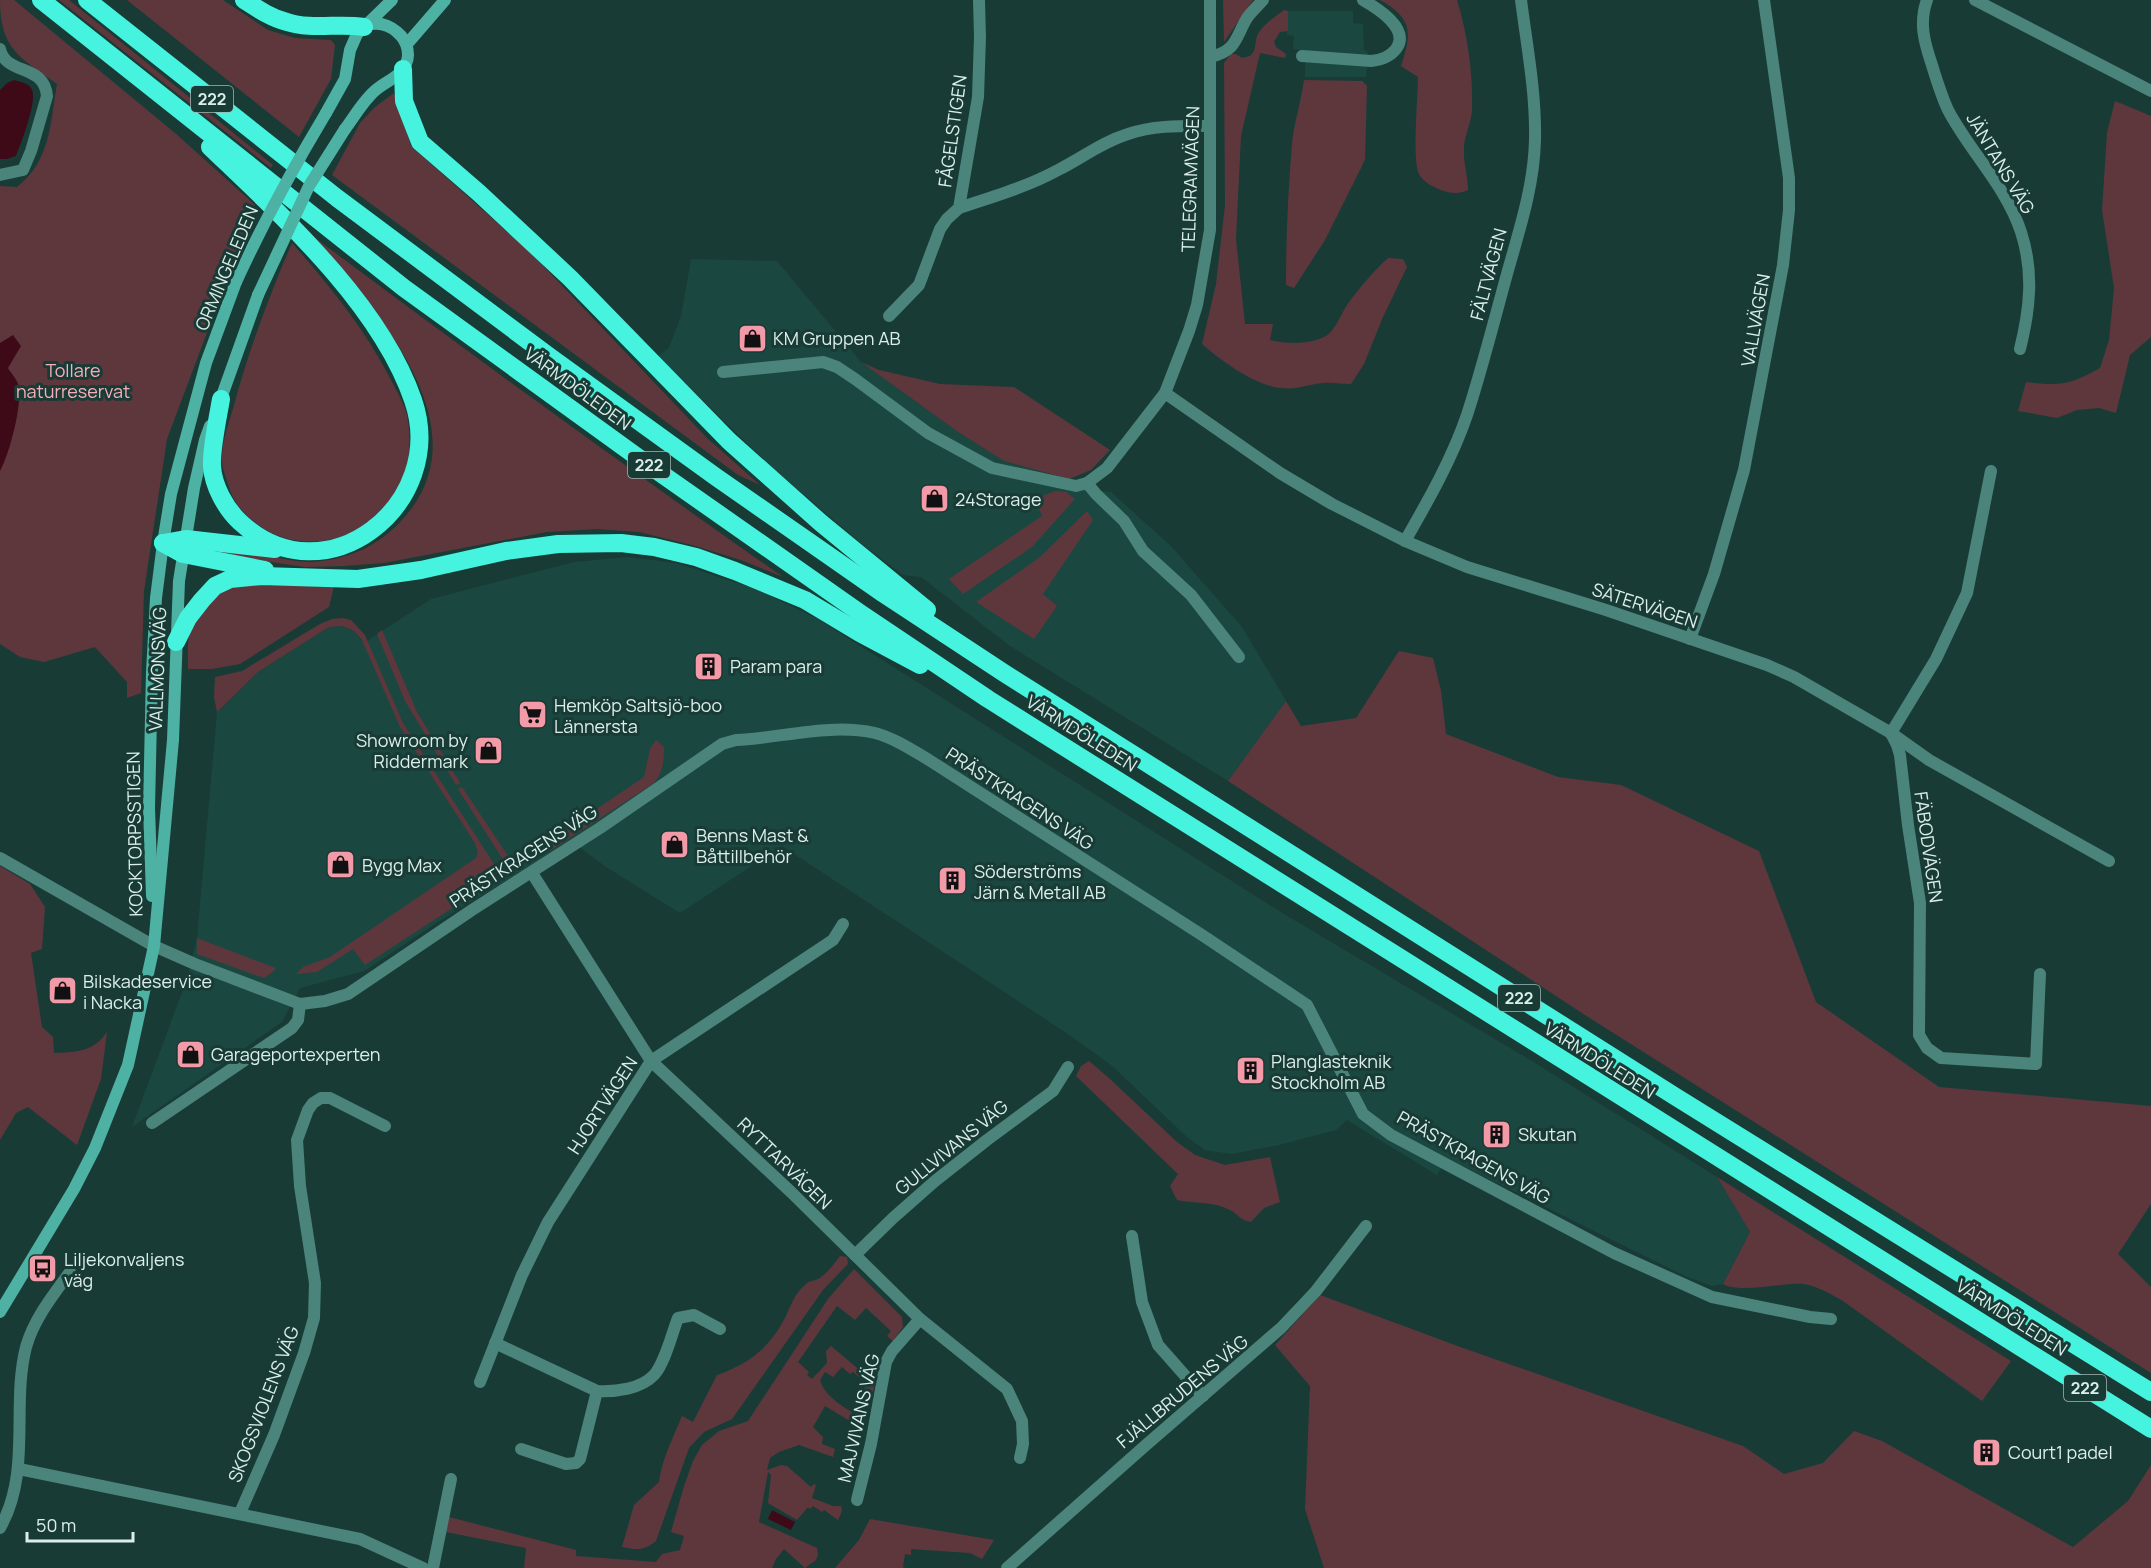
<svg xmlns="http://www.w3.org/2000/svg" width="2151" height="1568" viewBox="0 0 2151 1568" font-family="Manrope,sans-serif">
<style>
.built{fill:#1b4741}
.green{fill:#5e373d}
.water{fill:#3e0a18}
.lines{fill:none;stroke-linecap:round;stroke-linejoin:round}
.street{stroke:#4a847b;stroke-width:12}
.secondary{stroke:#4db1a3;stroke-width:12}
.highway{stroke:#45f3de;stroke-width:18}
.secondary-bridge{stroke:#4db1a3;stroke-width:12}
.labels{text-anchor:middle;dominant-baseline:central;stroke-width:6;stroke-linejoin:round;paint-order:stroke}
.shield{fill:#193b36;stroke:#a1b8b4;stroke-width:1.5}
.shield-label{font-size:16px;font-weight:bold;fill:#dbeeea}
.street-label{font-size:18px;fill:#dbeeea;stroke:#193b36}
.poi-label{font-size:18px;fill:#dbeeea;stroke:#193b36;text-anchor:start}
.park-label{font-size:18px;fill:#f8adb8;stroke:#193b36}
</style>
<rect width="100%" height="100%" fill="#193b36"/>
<g class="built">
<path d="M1288,11H1353V23L1363,24L1364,49L1368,53L1366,77H1305L1306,51L1293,49L1294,36L1287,35Z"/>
<path d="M691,259L777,261L861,362L958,432L1004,461L1069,479L1082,488L1111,492L1171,546L1242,627L1286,701L1228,781L1010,646L921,577L903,575L862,544L776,471L739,436L658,356L669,348L681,316Z"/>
<path d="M628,557L676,563L756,589L816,618L1284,914L1532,1061L1717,1177L1750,1232L1723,1284L1712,1286L1687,1277L1447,1158L1437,1175L1347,1120L1336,1130L1279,1145L1232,1154L1205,1150L1187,1137L1111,1065L1065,1032L782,846L680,913L606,867L571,841L438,922L364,971L300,988L282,1022L132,1127L188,976L197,938L217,712L258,672L329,627L342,626L354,631L364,643L431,599L574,562Z"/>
</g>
<g class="green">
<path d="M0,0H14L175,133L255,205L167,439L144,591L141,693L127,698V682L95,647L44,662L20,657L0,644V186L17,187C51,160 50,124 57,84C21,58 0,50 0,0Z"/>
<path d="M59,0H69L273,165L271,168Z"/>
<path d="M127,0H223L268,30L295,38L331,40L335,45L331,79L299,137Z"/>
<path d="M1223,0H1253L1224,42Z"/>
<path d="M1380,0H1457C1468,36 1473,74 1472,111C1471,124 1464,136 1464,148C1463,162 1468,176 1468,190C1459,194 1451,194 1441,190C1433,187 1423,182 1419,174C1412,159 1418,96 1418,77L1401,66C1412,34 1413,18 1380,0Z"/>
<path d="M1284,10L1288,11V31L1280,32L1274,42L1276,47L1286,54L1285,58L1260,53L1241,136L1236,239L1245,324H1273L1270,340C1288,344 1309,345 1326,336C1335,331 1341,314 1347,305C1359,288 1373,272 1388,258L1403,259L1407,267L1383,317L1364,364L1351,384C1342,384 1332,382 1323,383C1309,384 1297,390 1282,388C1257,387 1220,360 1202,344L1216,284L1225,205L1224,63L1231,54H1236L1242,58L1250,56L1254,51C1256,46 1255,41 1257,36C1262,25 1275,17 1284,10Z"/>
<path d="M1304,80L1362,81L1367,86L1365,159L1362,166L1325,240L1294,288L1286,285C1286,238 1288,191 1292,144C1294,123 1301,102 1304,80Z"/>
<path d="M394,93L411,146L531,253L707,438L760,485L738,475L332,175L360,123L375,107Z"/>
<path d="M2115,101L2151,116V337L2130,355L2116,413L2099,408L2077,410L2057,418L2018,411L2026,382C2060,386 2070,385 2100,368L2109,340L2114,288L2102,210L2107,133Z"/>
<path d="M310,234C466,351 623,465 783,577L741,560L692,545L639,532L597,529L547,532L384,563L344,566L305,567L202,552V547C226,551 250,554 274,557C285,559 298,562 310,562C347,560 377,547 402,520C489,426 370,305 310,234Z"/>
<path d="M292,243C329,285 364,328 390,378C396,390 404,403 407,415C411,436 411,463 401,482C394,497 380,514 367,524C338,546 289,548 260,526C248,517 237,508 231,493C228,483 223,472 222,462C221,443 229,423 234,405C249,350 269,296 292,243Z"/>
<path d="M861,362L879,370L940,384L1014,387L1110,450L1091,470L1069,479L1004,461L958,432Z"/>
<path d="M1055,491L1066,492L1075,499L1032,547L963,594L949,579L1042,516L1035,499Z"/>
<path d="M1087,511L1093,520L1043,594L1057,606L1034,639L976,602L1040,557Z"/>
<path d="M236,583L334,586L329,607L240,664L212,669H188C188,657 187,642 190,630C197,609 217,594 236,583Z"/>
<path d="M342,618L351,620L365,635L403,723L494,864L495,880L365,965L353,949L317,972L296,974L303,967L330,957L476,858L478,853L475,843L400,727L362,640L354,631L342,626L329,627L258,672L217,712L214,697L215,677L242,671L320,624L332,619Z"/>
<path d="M382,630L417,712L460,783L456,785L405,701L377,634Z"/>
<path d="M1399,651L1433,658L1441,691L1446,734L1558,777L1621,785L1759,851L1816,1002L1939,1087L2151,1106V1204L2118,1254L2151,1287V1373L1585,1015L1228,781L1286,701L1301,726L1356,718Z"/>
<path d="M656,740L664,747C664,761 663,772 654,783L550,851C540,854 531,856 524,847L537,839L545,844L644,777L650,749Z"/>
<path d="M462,787L508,856L504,861L458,789Z"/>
<path d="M0,866L30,884L45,907L42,949L31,953L42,1027L53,1037L54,1053C76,1052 94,1052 107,1032L101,1079L77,1145L28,1107L16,1113L0,1140Z"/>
<path d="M197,938L270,966L276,968L274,971L264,978L197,954Z"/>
<path d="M1089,1061L1110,1079L1177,1142L1195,1155L1225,1165L1270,1157L1280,1202L1264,1208L1251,1222C1241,1221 1238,1214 1230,1210C1214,1201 1195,1204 1177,1200L1170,1186L1178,1174L1076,1076L1081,1066Z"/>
<path d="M1717,1177L2011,1361L1982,1401L1843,1301C1831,1294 1817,1286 1804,1284C1782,1282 1741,1294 1723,1284L1750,1232Z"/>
<path d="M840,1256L847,1257L848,1264L823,1290L732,1419L704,1432L689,1448L656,1541C644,1551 637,1550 622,1547L634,1505L659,1482C662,1459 673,1438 682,1416L693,1422L717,1375C750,1364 770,1347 786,1316C791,1305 795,1293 805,1285C808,1281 814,1281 818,1279C827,1274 834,1264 840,1256Z"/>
<path d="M854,1269L902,1317L903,1327L893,1341L887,1336L891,1331L866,1308L855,1320L837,1306L798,1362L809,1372L807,1375L812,1379L827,1363L826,1351L831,1346L875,1383L872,1397L858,1396L867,1384L853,1372L850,1374L842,1367L833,1377L825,1372L820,1380C824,1397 849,1411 865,1419L860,1427L825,1406L813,1427L823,1437L822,1444L835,1449L833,1457L799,1445L779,1452L770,1458L767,1470L781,1465L787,1466L811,1487L814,1484L816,1485L812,1498L833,1506H841L842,1511L838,1520L824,1510L822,1512L813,1506L810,1509L808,1507L797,1520L768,1503L771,1475L768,1472L759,1522L817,1548L818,1555L816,1560L805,1568L784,1549L776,1559L772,1568H524L526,1548L446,1532L449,1517L576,1550V1556L656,1562L662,1554L680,1550L684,1536L671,1532L684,1486L693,1461L702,1445L719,1431L748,1421L828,1299Z"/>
<path d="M1320,1295L1463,1348L1743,1446L1784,1474L1823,1463L1854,1431L1882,1441L2073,1547L2128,1501L2151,1465V1568H1324L1305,1509L1310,1386L1275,1345Z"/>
<path d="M870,1519L994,1540L982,1559L970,1553L911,1549V1555L905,1554L903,1567L906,1568H835L859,1540Z"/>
</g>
<g class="water">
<path d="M14,80C20,82 28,83 31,88C39,98 21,143 16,156L7,159H0V90L7,83Z"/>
<path d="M13,335L21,346L8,368C11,373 16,378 18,384C24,400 9,456 0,471V343Z"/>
<path d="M772,1510L795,1522L791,1530L768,1519Z"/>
</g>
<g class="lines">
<g class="street">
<path d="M1927,0C1919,22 1924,41 1931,62C1936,78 1941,95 1948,110C1970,152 2006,186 2021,232C2034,272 2030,309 2020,349"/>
<path d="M1975,0L2151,91"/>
<path d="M0,49C6,76 44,63 47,96L31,151L23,170L0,175"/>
<path d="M1302,56L1371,61C1381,60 1390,57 1396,49C1411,29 1377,8 1363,0"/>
<path d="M1210,57C1237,51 1235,38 1247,18C1252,11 1258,6 1263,0"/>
<path d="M959,208C992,197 1027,187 1058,170C1082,158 1102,142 1128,134C1154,125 1183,126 1210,126"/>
<path d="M889,316L919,285L940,229L947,219L959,208L978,97L980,37L979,0"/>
<path d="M723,372L823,362L837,367L855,379L928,433L992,468L1076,486L1087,483L1096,494L1124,521L1143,551L1191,595L1239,657"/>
<path d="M1165,393L1280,473L1332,504L1405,541L1467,567L1606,610L1767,665L1794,677L1891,733L1929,760L2109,861"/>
<path d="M1991,471L1967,593L1936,659L1891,733L1897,745L1900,755L1908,825L1920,903L1919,1035L1927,1048L1941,1058L2036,1064L2040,974"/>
<path d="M1087,483L1107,468L1165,393L1189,331L1197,305L1210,230V0"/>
<path d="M1405,541C1428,501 1452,459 1467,415C1482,369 1494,321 1507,274C1519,231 1534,186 1535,140C1536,93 1527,47 1521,0"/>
<path d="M1690,639L1714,574L1744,470L1783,265L1789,210V178L1764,0"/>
<path d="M0,858L154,946L195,964L300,1004L325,1001L348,994L472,910L600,828L722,744L736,740C782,738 829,723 875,733C894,738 912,750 929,760L1202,935L1307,1005L1363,1114L1391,1135L1614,1253L1712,1297L1810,1317L1831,1319"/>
<path d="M532,873L651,1061L791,1192L920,1319L1007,1389L1022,1421L1023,1444L1020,1458"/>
<path d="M152,1123L292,1028L298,1020L300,1004"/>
<path d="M1132,1236L1142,1302L1158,1345L1203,1396"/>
<path d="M855,1255L893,1218L935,1181L987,1140L1053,1091L1068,1067"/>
<path d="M495,1343L597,1391C616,1392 641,1389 654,1375C665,1363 672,1333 678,1318L694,1315L720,1329"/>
<path d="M480,1382L522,1275L548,1222L651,1061L833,940L843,924"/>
<path d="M521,1449L566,1464L576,1463L580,1459L597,1391"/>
<path d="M19,1469L360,1539L423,1568"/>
<path d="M857,1500L871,1444L886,1362L892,1351L920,1319"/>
<path d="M240,1513L274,1435L304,1353L314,1318L315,1283L300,1186L297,1140L308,1110L313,1103L321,1098H330L385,1126"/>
<path d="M0,1528C32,1471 11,1406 26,1347C34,1319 53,1295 70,1272"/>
<path d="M433,1568L451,1479"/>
<path d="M1007,1568L1146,1445L1281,1328L1316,1291L1366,1226"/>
</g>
<g class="secondary">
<path d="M407,44L445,0"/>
<path d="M326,113L345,79L350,50L357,34L392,0"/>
<path d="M345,129C355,116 364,99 377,89C385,82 397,78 403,69C412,57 408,41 397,32C388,24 378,22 367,25"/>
<path d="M219,404L258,295"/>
<path d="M152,896L149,808L152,672L156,598L163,543L171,494L206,363L236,282"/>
<path d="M0,1312L74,1189L95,1148L128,1065L154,946L173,740L179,581L194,488L205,440L210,426"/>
</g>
<g class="highway">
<path d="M41,0L404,288L636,456L860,613L988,699L2151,1429"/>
<path d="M87,0L337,198L550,357L716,477L884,594L1004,673L1676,1097L2151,1392"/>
<path d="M244,0C258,9 271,18 287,22C311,30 339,23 364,27"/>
<path d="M403,69L404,101L420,142L479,193L570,278L729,441L821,523L927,610"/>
<path d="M210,147C282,216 380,304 413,400C449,504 325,602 240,522C226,509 213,486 212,466C211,449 218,417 221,399"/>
<path d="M163,543L183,554L265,570"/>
<path d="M163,543L186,539L275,549"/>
<path d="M176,642L188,618L202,600L215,586L230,579L262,576L358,579L421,570L506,551L558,544L621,543L654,547L696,557L735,571L805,600L860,633L920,665"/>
</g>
<g class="secondary-bridge">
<path d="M236,282C263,223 293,168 326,113"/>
<path d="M258,295L309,186L345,129"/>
</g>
</g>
<defs>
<symbol id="shop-square" viewBox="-11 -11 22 22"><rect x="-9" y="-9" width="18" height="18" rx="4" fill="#f39aa8" stroke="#193b36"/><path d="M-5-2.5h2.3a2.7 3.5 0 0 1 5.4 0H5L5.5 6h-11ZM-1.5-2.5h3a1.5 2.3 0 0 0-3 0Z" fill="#111"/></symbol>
<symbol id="building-square" viewBox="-11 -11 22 22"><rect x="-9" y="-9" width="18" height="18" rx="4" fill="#f39aa8" stroke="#193b36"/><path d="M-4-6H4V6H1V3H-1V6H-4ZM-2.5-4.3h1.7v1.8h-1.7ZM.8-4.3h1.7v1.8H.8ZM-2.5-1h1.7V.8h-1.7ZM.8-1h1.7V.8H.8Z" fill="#111"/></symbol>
<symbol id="supermarket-square" viewBox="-11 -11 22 22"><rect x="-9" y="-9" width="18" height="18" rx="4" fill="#f39aa8" stroke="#193b36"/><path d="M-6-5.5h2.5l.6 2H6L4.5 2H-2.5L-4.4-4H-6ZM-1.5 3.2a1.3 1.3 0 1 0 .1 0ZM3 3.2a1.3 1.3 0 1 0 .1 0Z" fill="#111"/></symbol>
<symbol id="bus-square" viewBox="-11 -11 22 22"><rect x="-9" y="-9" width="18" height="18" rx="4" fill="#f39aa8" stroke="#193b36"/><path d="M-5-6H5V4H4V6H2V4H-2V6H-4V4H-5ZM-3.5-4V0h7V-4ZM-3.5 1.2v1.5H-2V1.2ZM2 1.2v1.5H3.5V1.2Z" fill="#111"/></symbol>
</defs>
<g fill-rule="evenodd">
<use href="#shop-square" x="736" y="322" width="33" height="33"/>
<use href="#shop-square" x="918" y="482" width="33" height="33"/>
<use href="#building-square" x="692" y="650" width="33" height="33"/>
<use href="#supermarket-square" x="516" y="698" width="33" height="33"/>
<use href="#shop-square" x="472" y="734" width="33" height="33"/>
<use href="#shop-square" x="658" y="828" width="33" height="33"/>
<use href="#shop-square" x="324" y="848" width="33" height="33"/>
<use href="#building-square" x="936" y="864" width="33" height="33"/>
<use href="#shop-square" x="46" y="974" width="33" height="33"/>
<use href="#shop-square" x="174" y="1038" width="33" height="33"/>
<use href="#building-square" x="1234" y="1054" width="33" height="33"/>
<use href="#building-square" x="1480" y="1118" width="33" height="33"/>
<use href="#bus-square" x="26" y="1252" width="33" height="33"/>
<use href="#building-square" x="1970" y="1436" width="33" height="33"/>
</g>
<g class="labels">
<g class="shield">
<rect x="191" y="86" width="42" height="26" rx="4.5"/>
<rect x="628" y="452" width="42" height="26" rx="4.5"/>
<rect x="1498" y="985" width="42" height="26" rx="4.5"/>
<rect x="2064" y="1375" width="42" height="26" rx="4.5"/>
</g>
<g class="shield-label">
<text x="212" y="99">222</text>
<text x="649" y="465">222</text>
<text x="1519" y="998">222</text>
<text x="2085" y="1388">222</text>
</g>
<g class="street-label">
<text transform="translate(952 131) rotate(-82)">FÅGELSTIGEN</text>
<text transform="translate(2001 163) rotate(59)">JÄNTANS VÄG</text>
<text transform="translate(1190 179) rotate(-88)">TELEGRAMVÄGEN</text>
<text transform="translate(226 268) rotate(-67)">ORMINGELEDEN</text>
<text transform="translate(1488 274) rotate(-75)">FÄLTVÄGEN</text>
<text transform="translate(1755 320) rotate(-80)">VALLVÄGEN</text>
<text transform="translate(578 388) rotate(36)">VÄRMDÖLEDEN</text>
<text transform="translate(1645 605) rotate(18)">SÄTERVÄGEN</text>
<text transform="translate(157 669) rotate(-88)">VALLMONSVÄG</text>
<text transform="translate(1082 733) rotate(32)">VÄRMDÖLEDEN</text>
<text transform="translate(1020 798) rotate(33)">PRÄSTKRAGENS VÄG</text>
<text transform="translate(134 834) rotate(-91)">KOCKTORPSSTIGEN</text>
<text transform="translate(1929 847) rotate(82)">FÄBODVÄGEN</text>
<text transform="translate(523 856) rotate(-33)">PRÄSTKRAGENS VÄG</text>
<text transform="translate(1600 1060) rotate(32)">VÄRMDÖLEDEN</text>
<text transform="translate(602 1105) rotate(-57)">HJORTVÄGEN</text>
<text transform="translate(951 1147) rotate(-39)">GULLVIVANS VÄG</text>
<text transform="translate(1474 1157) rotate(29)">PRÄSTKRAGENS VÄG</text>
<text transform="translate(785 1163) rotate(44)">RYTTARVÄGEN</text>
<text transform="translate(2012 1317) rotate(32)">VÄRMDÖLEDEN</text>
<text transform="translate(1182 1391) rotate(-40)">FJÄLLBRUDENS VÄG</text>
<text transform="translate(263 1404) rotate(-69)">SKOGSVIOLENS VÄG</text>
<text transform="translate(858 1418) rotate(-77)">MAJVIVANS VÄG</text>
</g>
<g class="poi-label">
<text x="773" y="338">KM Gruppen AB</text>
<text x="955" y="499">24Storage</text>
<text x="730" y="666">Param para</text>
<text x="554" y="705">Hemköp Saltsjö-boo<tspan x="554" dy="21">Lännersta</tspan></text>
<text x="468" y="740" text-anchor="end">Showroom by<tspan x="468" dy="21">Riddermark</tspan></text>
<text x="696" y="835">Benns Mast &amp;<tspan x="696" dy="21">Båttillbehör</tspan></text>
<text x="362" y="865">Bygg Max</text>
<text x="974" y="871">Söderströms<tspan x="974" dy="21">Järn &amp; Metall AB</tspan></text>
<text x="83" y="981">Bilskadeservice<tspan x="83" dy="21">i Nacka</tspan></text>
<text x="211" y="1054">Garageportexperten</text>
<text x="1271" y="1061">Planglasteknik<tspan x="1271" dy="21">Stockholm AB</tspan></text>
<text x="1518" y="1134">Skutan</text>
<text x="64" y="1259">Liljekonvaljens<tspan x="64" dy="21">väg</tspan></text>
<text x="2008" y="1452">Court1 padel</text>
</g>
<g class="park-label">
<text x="73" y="370">Tollare<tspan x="73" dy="21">naturreservat</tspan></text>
</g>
</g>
<path d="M27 1532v9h106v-9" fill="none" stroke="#dbeeea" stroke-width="3"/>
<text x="36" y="1532" font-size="18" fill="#dbeeea" stroke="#193b36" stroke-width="4.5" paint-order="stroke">50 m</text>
</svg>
